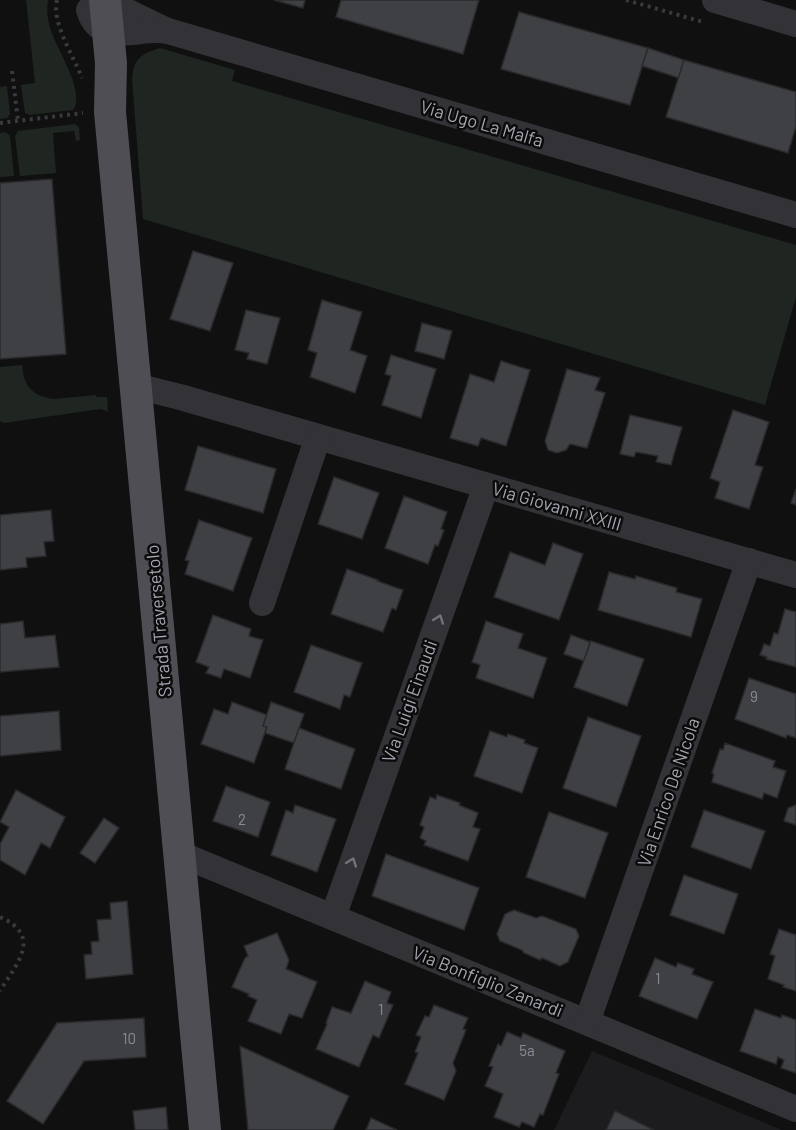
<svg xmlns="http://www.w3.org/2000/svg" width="796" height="1130" viewBox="0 0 796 1130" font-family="Barlow,sans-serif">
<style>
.built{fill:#1c1c1e}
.green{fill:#1f2520}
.building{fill:#3f4044;stroke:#2a2a2d;stroke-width:1.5}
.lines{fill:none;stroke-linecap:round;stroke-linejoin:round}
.path{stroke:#393a3e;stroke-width:4;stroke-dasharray:3 4.5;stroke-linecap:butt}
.minor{stroke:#333337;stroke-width:26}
.major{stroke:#4e4e54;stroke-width:32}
.oneway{stroke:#71727a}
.labels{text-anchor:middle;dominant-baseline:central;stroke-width:5;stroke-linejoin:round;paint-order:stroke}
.number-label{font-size:15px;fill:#8a8c95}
.street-label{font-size:18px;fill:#a3a5b0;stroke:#0b0b0c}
</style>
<rect width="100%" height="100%" fill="#101011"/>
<path class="built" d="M592,1051L782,1130H554Z"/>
<g class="green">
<path d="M26,0H48C46,11 48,23 52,33C58,51 86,94 73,110L30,115L25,113L21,85L35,83Z"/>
<path d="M160,48L235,70L232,81L796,245V297L765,405L143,219L132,79C134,58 141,54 160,48Z"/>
<path d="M7,86L10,114L7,118L0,119V87Z"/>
<path d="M75,124L79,127L80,140L76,141L74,131L53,133L56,173L20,176L15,136L18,131Z"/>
<path d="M5,132L8,134L10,136L14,176L0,177V133Z"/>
<path d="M22,365C23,370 23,376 25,380C29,392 42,398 54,399L96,395V397H107L108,412L102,409L93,410L4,423L0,421V367Z"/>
</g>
<g class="building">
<path d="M274,0H305L303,8Z"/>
<path d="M341,0H479L463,54L336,17Z"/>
<path d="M519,12L648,48L630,105L501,69Z"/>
<path d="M648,48L684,60L679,78L642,66Z"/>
<path d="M684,60L796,92V126L788,153L666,117Z"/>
<path d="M52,179L66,354L0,359V183Z"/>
<path d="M193,251L233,263L210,331L170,319Z"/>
<path d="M322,300L362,312L350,350L367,356L355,393L310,377L317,353L308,350Z"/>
<path d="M246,310L280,318L267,364L247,359L249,353L235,350Z"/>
<path d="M422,323L452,331L444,359L415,351Z"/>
<path d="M391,355L436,369L421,418L382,405L391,376L385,374Z"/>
<path d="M501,361L530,370L506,446L481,438L478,446L450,438L470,374L494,382Z"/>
<path d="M567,369L600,378L595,390L605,393L587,448L570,444L566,450L557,453L548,450L545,441Z"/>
<path d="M733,410L769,422L755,465L763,467L749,509L715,498L720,482L710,478Z"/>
<path d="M630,415L682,427L671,465L656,462L658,456L636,452L634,457L620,454Z"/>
<path d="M198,446L276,469L263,513L185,490Z"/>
<path d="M334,477L379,493L362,539L318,524Z"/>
<path d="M796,489V505L791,503Z"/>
<path d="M404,496L447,512L441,529L444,530L438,546L435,545L428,564L385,548Z"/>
<path d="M51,510L54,541L44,542L46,556L26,558L27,567L0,570V515Z"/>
<path d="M199,520L252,538L233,591L185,574L189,561L185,560Z"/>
<path d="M553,543L583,554L559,620L494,597L510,552L545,565Z"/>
<path d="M347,569L378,580L377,581L403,590L396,610L392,608L383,632L331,614Z"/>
<path d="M609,572L635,579L636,576L677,588L676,592L702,599L691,637L598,610Z"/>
<path d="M785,609L796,612V667L766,659L767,657L760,655L764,644L770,646L774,633L778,634Z"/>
<path d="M213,615L251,629L249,636L263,640L250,678L224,669L221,678L206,673L209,667L196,662Z"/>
<path d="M23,621L25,638L55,635L59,667L0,672V624Z"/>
<path d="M486,621L523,634L518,648L547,658L533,698L476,678L480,665L472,662Z"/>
<path d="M571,635L590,642L584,661L564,654Z"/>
<path d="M591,641L644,659L627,706L574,687Z"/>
<path d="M311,645L362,663L350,697L344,695L340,709L294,692Z"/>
<path d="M749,678L796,694V738L787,735L786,738L735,719Z"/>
<path d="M232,702L267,715L263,726L267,727L254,763L201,744L214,709L228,714Z"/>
<path d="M271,702L304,714L294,743L265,733L267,727L263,726Z"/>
<path d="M59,711L61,750L0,756V716Z"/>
<path d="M588,717L641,736L616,807L563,788Z"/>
<path d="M299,728L355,749L341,789L285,769Z"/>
<path d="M490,731L507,737L508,734L525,740L524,743L538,748L522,793L474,776Z"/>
<path d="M725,743L775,761L773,767L786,771L777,798L764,793L762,799L712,782L714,774L712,773L720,749L723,750Z"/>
<path d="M226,786L270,802L258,837L213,821Z"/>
<path d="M16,790L65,817L50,848L41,843L25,875L0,860V844L9,827L0,822Z"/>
<path d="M437,795L460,803L459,805L478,813L473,827L480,829L468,861L424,845L426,841L420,838L424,827L420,825L430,797L436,799Z"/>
<path d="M295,805L336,819L317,872L271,855L286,810L293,813Z"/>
<path d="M796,805V825L784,821L788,808Z"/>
<path d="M704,810L765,831L751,869L691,847Z"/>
<path d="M549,812L608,833L585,898L526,877Z"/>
<path d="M104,818L119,828L95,863L80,853Z"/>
<path d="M386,854L479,888L464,930L372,896Z"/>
<path d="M684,875L738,894L724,934L670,915Z"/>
<path d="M127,901L133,974L86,979L84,955L92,954L91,942L99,941L97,920L111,919L110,903Z"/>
<path d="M514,910L536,918L542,916L576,929L579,936L568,962L560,966L542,958L540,960L524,953L522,950L500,941L497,934L505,914Z"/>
<path d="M779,929L796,935V991L783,987L784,985L768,979L775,956L770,954Z"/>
<path d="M277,933L289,960L286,969L317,982L302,1018L289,1014L281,1034L248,1021L257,1000L248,996L249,994L232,987L245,958L248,956L244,946Z"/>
<path d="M655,958L676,967L678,963L694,969L692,974L713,982L697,1019L639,996Z"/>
<path d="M365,981L391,992L387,1003L393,1005L379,1038L373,1035L359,1067L316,1049L327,1024L326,1023L332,1007L351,1013Z"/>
<path d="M434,1005L468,1018L463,1029L466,1030L453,1063L456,1071L444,1100L405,1084L418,1053L415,1052L421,1037L416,1035L425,1016L429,1017Z"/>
<path d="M755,1009L781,1018L782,1015L796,1020V1073L781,1068L784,1060L778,1057L776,1064L740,1051Z"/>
<path d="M144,1018L146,1057L84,1061L43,1124L7,1101L57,1023Z"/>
<path d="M507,1032L521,1038L523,1033L565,1051L556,1073L559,1074L543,1115L540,1114L534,1127L522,1122L519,1127L494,1117L503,1094L485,1086L493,1067L489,1066L498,1044L501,1046Z"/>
<path d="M240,1046L349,1096L333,1130H248Z"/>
<path d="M166,1107L168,1130H135L133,1111Z"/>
<path d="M615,1111L654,1130H606Z"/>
<path d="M371,1118L397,1130H366Z"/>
</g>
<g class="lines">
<g class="path">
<path d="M57,0C51,22 74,57 82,78"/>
<path d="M626,0L703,22"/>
<path d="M12,71L18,121"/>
<path d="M0,123L83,113"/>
<path d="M0,917C43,936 17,963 0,991"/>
</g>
<g class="minor">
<path d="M112,0L126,11L165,30"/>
<path d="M715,0L796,24"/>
<path d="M89,10C100,48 142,25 168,31L796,215"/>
<path d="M136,386L180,397L796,575"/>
<path d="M262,603L318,437"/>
<path d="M180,854L796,1109"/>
<path d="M333,917L486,486"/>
<path d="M587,1022L749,561"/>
</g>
<path class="major" d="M105,0L111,63L110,112L205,1130"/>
</g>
<defs><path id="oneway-chevron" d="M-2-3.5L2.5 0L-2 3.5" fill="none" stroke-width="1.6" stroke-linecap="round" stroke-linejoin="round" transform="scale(1.5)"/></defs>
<g class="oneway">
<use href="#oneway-chevron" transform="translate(439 619) rotate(-70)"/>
<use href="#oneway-chevron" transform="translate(352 862) rotate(-70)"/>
</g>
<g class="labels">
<g class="number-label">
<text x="754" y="696">9</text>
<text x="242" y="819">2</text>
<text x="658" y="978">1</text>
<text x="381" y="1009">1</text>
<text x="129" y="1038">10</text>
<text x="527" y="1050">5a</text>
</g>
<g class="street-label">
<text transform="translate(482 123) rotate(16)">Via Ugo La Malfa</text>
<text transform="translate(557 506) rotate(16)">Via Giovanni XXIII</text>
<text transform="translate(158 621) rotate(-95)">Strada Traversetolo</text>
<text transform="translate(409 701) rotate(-70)">Via Luigi Einaudi</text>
<text transform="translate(668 792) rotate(-71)">Via Enrico De Nicola</text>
<text transform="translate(488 981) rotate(22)">Via Bonfiglio Zanardi</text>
</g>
</g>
</svg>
